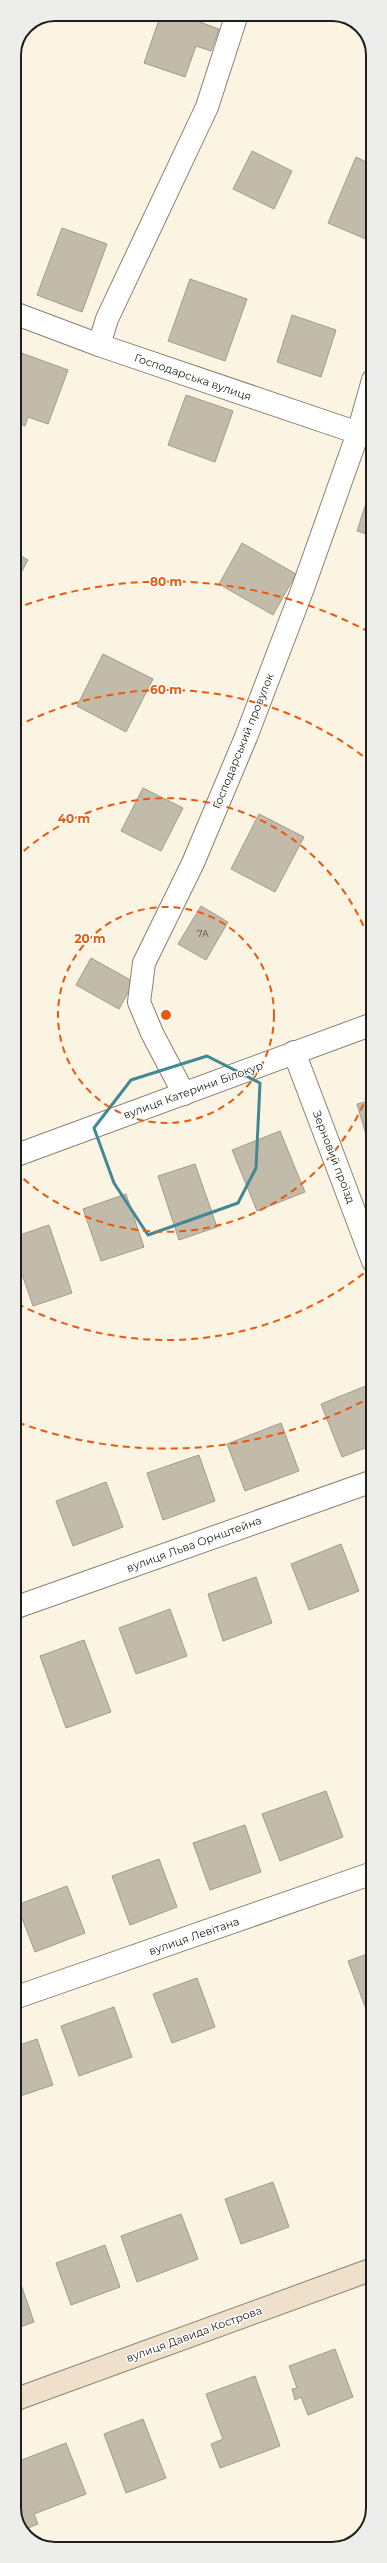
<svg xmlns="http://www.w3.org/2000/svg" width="387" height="2563" viewBox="0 0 387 2563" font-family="Montserrat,sans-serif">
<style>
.building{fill:#c3bbaa;stroke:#a29b89}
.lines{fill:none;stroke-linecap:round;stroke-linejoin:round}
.street-casing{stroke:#888170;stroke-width:24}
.secondary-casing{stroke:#888170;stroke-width:24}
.street{stroke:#fff;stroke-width:22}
.secondary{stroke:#eee0cb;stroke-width:22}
.marked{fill:none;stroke:#428794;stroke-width:3;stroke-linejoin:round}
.ring{fill:none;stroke:#e8590c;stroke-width:2;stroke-dasharray:7 5}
.labels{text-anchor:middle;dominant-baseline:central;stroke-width:3;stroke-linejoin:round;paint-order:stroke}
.number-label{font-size:9px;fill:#4a453c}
.street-label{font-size:11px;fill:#211e17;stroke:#fff}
.rim{fill:none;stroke:#211e17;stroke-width:2}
.centre{fill:#e8590c;stroke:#fff;stroke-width:2}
.ring-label{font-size:12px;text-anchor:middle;font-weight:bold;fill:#e8590c;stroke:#fff;stroke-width:3;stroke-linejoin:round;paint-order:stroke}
</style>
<rect width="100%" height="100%" fill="#fcf4e2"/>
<g class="building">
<path d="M161,14H178L219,29L211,51L196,46L185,77L144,63Z"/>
<path d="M319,14H337L345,18L344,22Z"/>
<path d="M252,151L292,171L274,209L233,189Z"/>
<path d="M356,157L373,165V242L328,223Z"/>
<path d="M62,228L107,244L82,312L37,295Z"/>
<path d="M190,279L247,299L225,361L168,341Z"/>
<path d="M292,315L336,330L321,377L277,362Z"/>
<path d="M16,351L68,370L48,424L28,417L25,426L14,422Z"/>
<path d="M186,395L233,411L215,462L168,445Z"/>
<path d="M373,481V536L357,531Z"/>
<path d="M242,543L296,574L273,615L219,584Z"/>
<path d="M14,552L28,560L14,585Z"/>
<path d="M103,654L153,679L126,732L77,706Z"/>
<path d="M143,788L183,808L161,851L121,831Z"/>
<path d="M259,814L304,837L275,892L231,869Z"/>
<path d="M201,906L228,922L206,960L178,944Z"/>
<path d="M91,958L134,982L119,1009L76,985Z"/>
<path d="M373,1100V1151L371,1152L357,1104Z"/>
<path d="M280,1131L305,1192L257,1211L232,1150Z"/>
<path d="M195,1164L217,1227L179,1240L158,1176Z"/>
<path d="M126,1194L144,1247L101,1261L83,1209Z"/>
<path d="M49,1225L72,1293L33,1306L14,1251V1237Z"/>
<path d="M373,1383V1445L342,1457L321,1404Z"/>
<path d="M281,1423L299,1471L245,1491L227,1444Z"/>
<path d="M199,1455L215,1501L163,1520L147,1473Z"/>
<path d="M106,1482L123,1527L73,1546L56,1501Z"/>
<path d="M341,1544L359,1591L309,1610L291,1564Z"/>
<path d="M256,1577L272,1623L223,1641L208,1594Z"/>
<path d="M170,1609L187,1656L136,1674L119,1628Z"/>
<path d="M84,1640L111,1712L66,1728L40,1656Z"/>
<path d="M373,1767V1791L366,1770Z"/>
<path d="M326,1791L343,1837L280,1861L262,1814Z"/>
<path d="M245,1825L261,1872L210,1890L193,1843Z"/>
<path d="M159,1859L177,1907L130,1925L112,1876Z"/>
<path d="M67,1886L85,1933L35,1952L17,1905Z"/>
<path d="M373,1952V2025H372L348,1961Z"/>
<path d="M197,1978L215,2027L172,2043L153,1994Z"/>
<path d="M114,2007L132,2057L79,2076L61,2026Z"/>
<path d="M37,2039L53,2085L14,2098V2047Z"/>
<path d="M273,2182L289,2227L241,2244L225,2199Z"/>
<path d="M181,2214L198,2259L137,2282L121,2236Z"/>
<path d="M105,2245L120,2287L71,2305L56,2263Z"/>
<path d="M17,2273L34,2322L14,2329V2274Z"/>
<path d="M335,2349L353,2397L308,2415L301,2397L295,2400L292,2389L297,2388L289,2366Z"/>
<path d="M255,2376L280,2446L220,2468L211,2444L223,2439L206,2394Z"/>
<path d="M143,2419L166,2478L126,2493L104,2434Z"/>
<path d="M66,2443L86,2494L34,2514L38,2524L23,2530L14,2513V2498L22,2495L14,2476V2463Z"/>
</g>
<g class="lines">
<defs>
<g id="street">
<path d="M14,313L99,345L373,438"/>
<path d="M99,345L107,319L207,107L237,14"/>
<path d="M294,1052L373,1261"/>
<path d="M184,1094L152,1033L139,1002L144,963L193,863L246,737L303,588L358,433L373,380"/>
<path d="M14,1156L373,1024"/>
<path d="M14,1608L373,1481"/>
<path d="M14,1998L373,1873"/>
</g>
<path id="secondary" d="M14,2400L373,2269"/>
</defs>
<use href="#street" class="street-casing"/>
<use href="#secondary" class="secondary-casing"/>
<use href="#street" class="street"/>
<use href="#secondary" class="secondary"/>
</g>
<path class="marked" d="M207,1056L260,1083L256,1168L238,1203L148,1235L114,1183L94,1128L131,1080Z"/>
<g class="ring">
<circle cx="166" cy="1015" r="108"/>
<path d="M372 1082A217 217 0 0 1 15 1171M15 859A217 217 0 0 1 372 948"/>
<path d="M373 1266A325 325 0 0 1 16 1303M16 727A325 325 0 0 1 373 764"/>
<path d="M373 1396A433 433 0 0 1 14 1421M14 609A433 433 0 0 1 373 634"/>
</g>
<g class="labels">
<g class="number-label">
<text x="203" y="933">7А</text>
</g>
<g class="street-label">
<text transform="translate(193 377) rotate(19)">Господарська вулиця</text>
<text transform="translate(243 741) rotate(-68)">Господарський провулок</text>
<text transform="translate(193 1090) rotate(-20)">вулиця Катерини Білокур</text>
<text transform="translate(334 1157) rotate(69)">Зерновий проїзд</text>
<text transform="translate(194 1544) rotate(-20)">вулиця Льва Орнштейна</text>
<text transform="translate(194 1936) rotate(-19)">вулиця Левітана</text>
<text transform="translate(194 2334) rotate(-20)">вулиця Давида Кострова</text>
</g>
</g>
<path d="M0 0H387V2563H0ZM55 21H332A34 34 0 0 1 366 55V2508A34 34 0 0 1 332 2542H55A34 34 0 0 1 21 2508V55A34 34 0 0 1 55 21Z" fill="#ededec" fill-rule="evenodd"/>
<path class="rim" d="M55 21H332A34 34 0 0 1 366 55V2508A34 34 0 0 1 332 2542H55A34 34 0 0 1 21 2508V55A34 34 0 0 1 55 21Z"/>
<circle cx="166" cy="1015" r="6" class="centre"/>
<g class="ring-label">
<text x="166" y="586">80 m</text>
<text x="166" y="694">60 m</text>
<text x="74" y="823">40 m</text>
<text x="90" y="943">20 m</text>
</g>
</svg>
